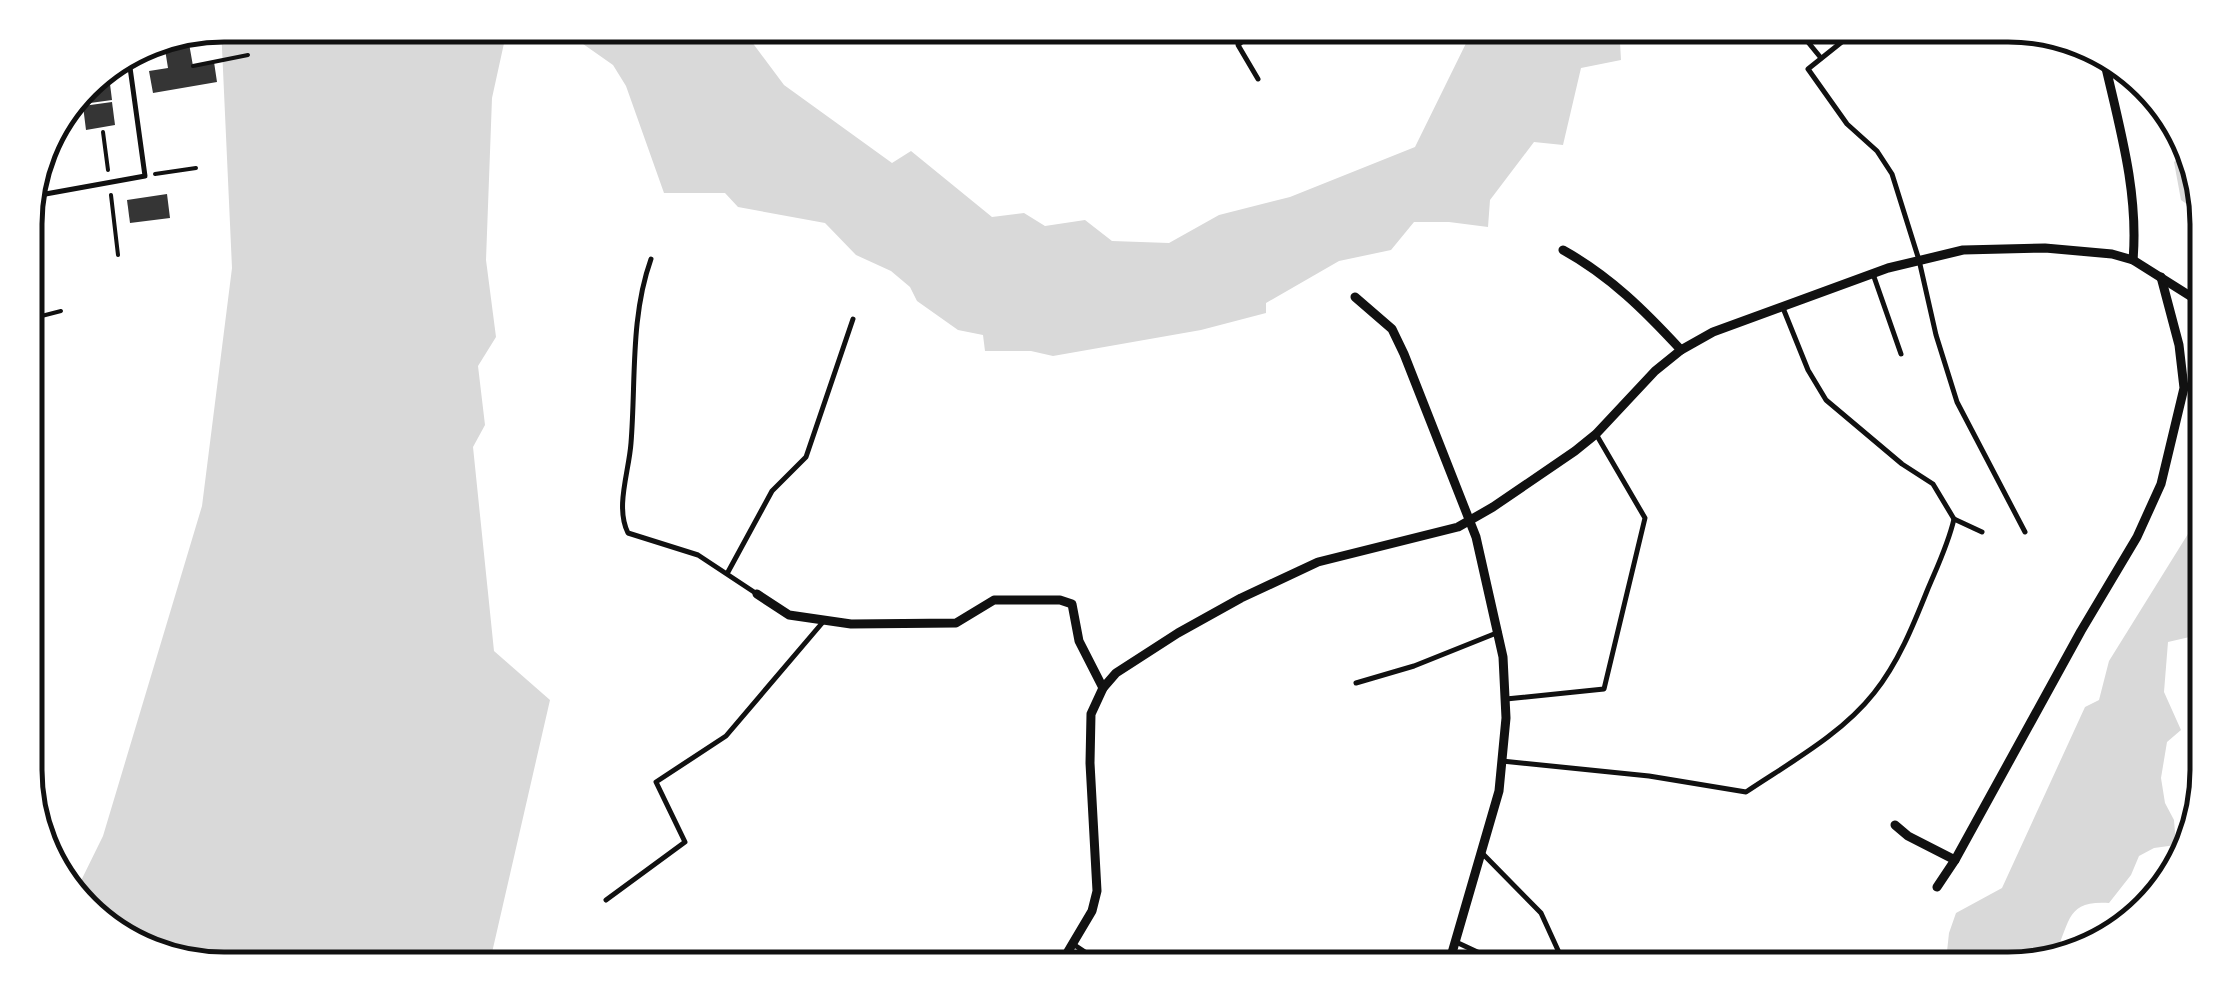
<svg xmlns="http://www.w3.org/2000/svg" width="2232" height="995" viewBox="0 0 2232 995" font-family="Montserrat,sans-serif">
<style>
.water{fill:#d9d9d9}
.building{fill:#353535}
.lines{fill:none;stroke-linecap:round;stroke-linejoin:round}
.path{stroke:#111;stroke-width:4}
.service{stroke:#111;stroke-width:5}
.minor{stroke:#111;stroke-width:9}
.rim{fill:none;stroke:#111;stroke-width:5}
</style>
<rect width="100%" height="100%" fill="#fff"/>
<g class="water">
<path d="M508,25L492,98L486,260L496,337L478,366L485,425L473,447L494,651L550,700L488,970H224L148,955L73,897L103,836L202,506L232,268L221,26Z"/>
<path d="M556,25H734L743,30L784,85L892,163L911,151L992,217L1024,213L1045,226L1085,220L1112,241L1169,243L1219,215L1290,197L1415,147L1475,25H1619L1621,60L1581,68L1563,145L1534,142L1490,200L1488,227L1449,222H1414L1391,250L1339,261L1266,303V313L1201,330L1053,356L1031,351H985L983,335L958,330L917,301L910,287L891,271L856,255L825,223L738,207L725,193H664L626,86L613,65Z"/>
<path d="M2186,152L2205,198V217L2181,200L2174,162Z"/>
<path d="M2206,491L2207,633L2168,642L2164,692L2181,730L2167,742L2161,778L2165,803L2174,820L2176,845L2154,848L2139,856L2131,875L2109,903C2064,900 2071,924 2053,958L2020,970H1945L1949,933L1956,913L2002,888L2085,707L2099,700L2109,661L2201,513Z"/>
</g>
<g class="building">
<path d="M187,32L193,66L214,62L217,82L153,93L149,71L168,68L163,37Z"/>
<path d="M109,76L112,100L83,104L81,90L89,79Z"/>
<path d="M112,102L115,125L86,130L83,106Z"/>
<path d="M167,194L170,218L130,223L127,200Z"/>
</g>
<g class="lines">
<g class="path">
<path d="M193,66L248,55"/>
<path d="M103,132L108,170"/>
<path d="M155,174L196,168"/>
<path d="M111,195L118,255"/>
<path d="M26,320L61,311"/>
</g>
<g class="service">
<path d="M1794,25L1821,58"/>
<path d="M1863,25L1808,69L1847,124L1877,151L1892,174L1919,260L1936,335L1957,402L2025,532"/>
<path d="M1990,25H1995"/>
<path d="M1258,79L1238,45L1261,25"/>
<path d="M29,197L145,176L128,53"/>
<path d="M651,259C630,318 636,381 631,443C629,472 615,507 628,533L698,555L757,594"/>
<path d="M1873,274L1901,354"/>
<path d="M1783,308L1808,370L1826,400L1902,464L1933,484L1954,519L1982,532"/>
<path d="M728,572L772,491L806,457L853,319"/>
<path d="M1356,683L1414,666L1499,632"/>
<path d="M1506,699L1604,689L1645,518L1596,434"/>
<path d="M1502,761L1649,776L1746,792C1789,763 1841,735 1874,693C1898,663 1913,626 1927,591C1937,567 1948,545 1954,519"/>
<path d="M1482,853L1541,913L1562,959"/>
<path d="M606,900L685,842L656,782L726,736L823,622"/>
<path d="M1456,942L1516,970"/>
<path d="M1073,944L1112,970"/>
</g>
<g class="minor">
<path d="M2103,55C2118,122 2139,190 2133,260"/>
<path d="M1563,250C1610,276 1645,311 1681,350"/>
<path d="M1355,297L1392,329L1404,354L1476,537L1503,657L1506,718L1499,791L1447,970"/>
<path d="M757,594L789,615L851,624L956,623L994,600H1060L1072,604L1079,641L1103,688"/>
<path d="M1895,825L1908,836L1955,860"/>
<path d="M1937,887L1955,860L2081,631L2137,537L2161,484L2184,388L2179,345L2161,277"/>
<path d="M1057,970L1092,911L1097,891L1090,763L1091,714L1103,688L1116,673L1178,633L1241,598L1318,562L1458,527L1493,507L1575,451L1596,434L1655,371L1681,350L1713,332L1888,268L1963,250L2045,248L2112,254L2133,260L2206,306"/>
</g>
</g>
<path d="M0 0H2232V995H0ZM224 42H2008A182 182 0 0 1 2190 224V770A182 182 0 0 1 2008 952H224A182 182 0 0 1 42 770V224A182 182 0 0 1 224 42Z" fill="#fff" fill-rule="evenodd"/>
<path class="rim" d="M224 42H2008A182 182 0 0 1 2190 224V770A182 182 0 0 1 2008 952H224A182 182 0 0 1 42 770V224A182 182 0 0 1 224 42Z"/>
</svg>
